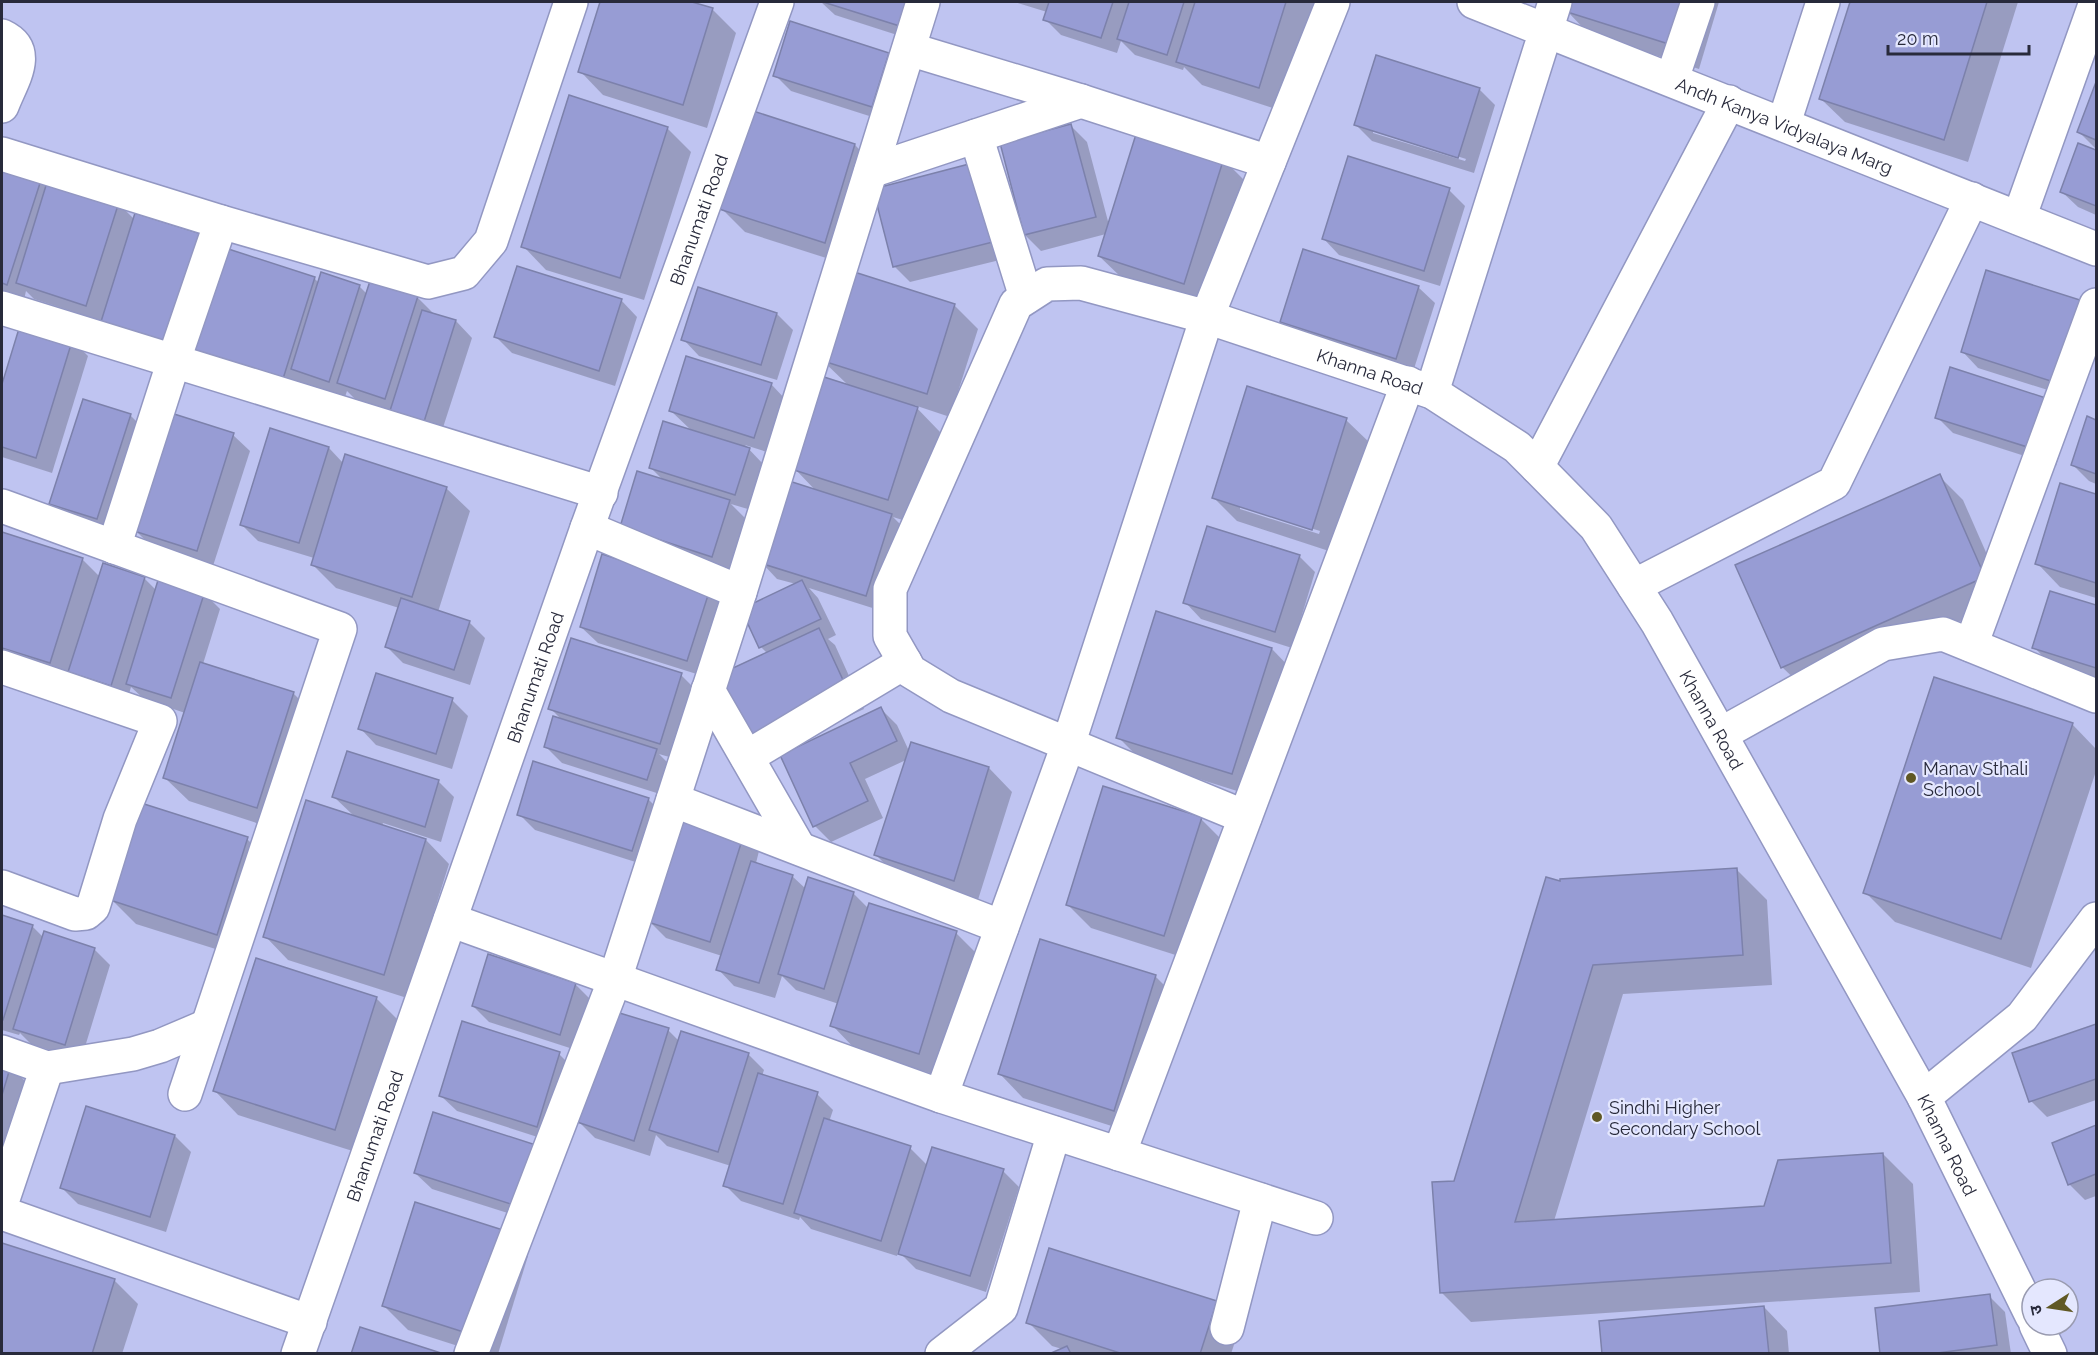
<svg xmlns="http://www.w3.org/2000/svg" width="2098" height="1355" viewBox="0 0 2098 1355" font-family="Raleway,'Noto Sans Devanagari',sans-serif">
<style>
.shadow{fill:#0003;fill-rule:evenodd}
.building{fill:#979cd4;stroke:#7c81ab;stroke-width:1.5}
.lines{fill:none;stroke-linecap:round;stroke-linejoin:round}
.street-casing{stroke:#9297c2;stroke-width:36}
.secondary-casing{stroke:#9297c2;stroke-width:36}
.street{stroke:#fff;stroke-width:33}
.secondary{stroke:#fff;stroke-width:33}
.poi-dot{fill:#605824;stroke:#e4e7fe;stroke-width:2}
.labels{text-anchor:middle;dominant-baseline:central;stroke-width:4.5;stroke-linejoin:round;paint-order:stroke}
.street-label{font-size:18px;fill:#282a3b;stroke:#e4e7fe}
.poi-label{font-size:18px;fill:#282a3b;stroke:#e4e7fe;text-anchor:start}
</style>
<rect width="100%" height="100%" fill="#bfc4f1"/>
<g class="shadow">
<path d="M601,2H687L713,10L736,33L707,128L603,95L580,71Z"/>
<path d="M821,2H935L922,43L835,15Z"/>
<path d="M1014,2H1317L1282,111L1202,85L1184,67L1183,70L1135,55L1121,41L1117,53L1061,35L1045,19L1047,12Z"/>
<path d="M1569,2H1719L1699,69L1589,34L1566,10Z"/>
<path d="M1852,2H2018L1968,162L1845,122L1821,99Z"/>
<path d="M791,23L889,54L905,71L888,122L791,91L775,75Z"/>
<path d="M2096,87V149L2079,132Z"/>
<path d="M1479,89L1495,105L1474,173L1372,141L1356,125ZM1373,129L1466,159L1465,161L1373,133Z"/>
<path d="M1071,126L1087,142L1109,225L1223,159L1247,183L1207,306L1123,279L1099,256L1106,234L1041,251L1025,235Z"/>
<path d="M667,128L691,152L644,300L546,270L523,246Z"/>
<path d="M855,145L878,169L848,265L745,232L721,208Z"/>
<path d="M2079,145L2096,151V215L2078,207L2061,191Z"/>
<path d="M973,165L1008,258L910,282L894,266Z"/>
<path d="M2,166L118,203L134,219L216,249L314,278L319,283L359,286L367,294L417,297L433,313L456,321L472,338L438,443L391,411L355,399L347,391L345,397L311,386L306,404L102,321L34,299L26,291L24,300L2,293Z"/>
<path d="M1449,190L1465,206L1440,286L1339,255L1323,238Z"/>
<path d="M1987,272L2073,398L1978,368L1962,351Z"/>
<path d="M1418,287L1435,303L1412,375L1298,338L1282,322Z"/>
<path d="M699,289L777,314L793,330L777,380L699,356L683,339Z"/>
<path d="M621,300L637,317L615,386L512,353L496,337Z"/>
<path d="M954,305L978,329L950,417L914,405L940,432L912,523L893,517L907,531L882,611L809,588L818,598L836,635L828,639L835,645L864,709L767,754V653L761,647L796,584L777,579L761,562L817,492L796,470L849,386L822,360Z"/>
<path d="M22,324L72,340L88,356L52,473L2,457V389Z"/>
<path d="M771,384L787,401L770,453L745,445L765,466L751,510L731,504L745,518L728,572L638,543L664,481L650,467L692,431L671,411Z"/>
<path d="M130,415L146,431L113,535L67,520L51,504Z"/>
<path d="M1937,417L2071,418L2056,466L1953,433Z"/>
<path d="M2088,418L2096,421V484L2089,481L2073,465Z"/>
<path d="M1346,420L1370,443L1335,553L1237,521L1214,498ZM1240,506L1320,531L1319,534L1240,509Z"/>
<path d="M271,430L329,448L344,464L446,488L470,511L438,612L469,622L485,638L470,685L403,663L387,647L399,608L336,588L312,564L314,558L258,541L242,525Z"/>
<path d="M233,435L250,451L213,566L152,547L136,531Z"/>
<path d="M1939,476L1963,500L2007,600L1806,690L1782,667Z"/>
<path d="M2061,485L2096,496V598L2060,587L2037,563Z"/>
<path d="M2,533L82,559L100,577L103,565L145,579L156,590L204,593L220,609L203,664L293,693L317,717L281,831L189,801L165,778L185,713L144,699L131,687L127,701L2,663Z"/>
<path d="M1299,556L1315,572L1292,648L1201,619L1185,602Z"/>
<path d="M709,590L725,606L703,676L598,643L581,627Z"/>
<path d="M2051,592L2096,607V678L2050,664L2034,647Z"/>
<path d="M1272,649L1295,673L1256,797L1142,761L1118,737Z"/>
<path d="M681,675L697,691L676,759L659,754L672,767L663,795L562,763L546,747L563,721L550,708Z"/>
<path d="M452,700L468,716L452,769L376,745L360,728Z"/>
<path d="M881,709L897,725L909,751L912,743L989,768L1012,792L977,903L900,879L876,855L906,760L865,779L883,818L831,842L815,826L782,755Z"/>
<path d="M2072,724L2096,749V771L2031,968L1895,922L1865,892Z"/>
<path d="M438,781L454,797L441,842L383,823L382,826L426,840L449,864L407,998L288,960L265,936L355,817L334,797Z"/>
<path d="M648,799L664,815L648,866L535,830L519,814Z"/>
<path d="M1201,819L1224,842L1188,959L1091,928L1068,905Z"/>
<path d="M743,835L759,851L756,863L792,876L806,889L853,893L868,908L956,933L979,956L942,1077L855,1049L832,1025L839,1004L796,990L782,976L775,998L734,986L718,969L722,956L666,938L650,922Z"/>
<path d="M247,839L270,862L241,957L136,924L112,900Z"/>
<path d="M1737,870L1767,900L1772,985L1623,994L1554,1221L1765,1207L1883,1154L1913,1184L1920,1292L1471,1322L1441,1292L1455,1182L1562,883Z"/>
<path d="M2,916L32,926L43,937L94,949L110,965L81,1060L31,1044L20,1033L19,1035L2,1030Z"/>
<path d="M1041,941L1156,977L1179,1000L1137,1134L1023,1098L1000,1074Z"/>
<path d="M575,984L591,1000L576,1050L489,1022L473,1006Z"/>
<path d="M376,998L400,1022L359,1153L238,1115L215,1091Z"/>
<path d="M2096,1026V1100L2047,1117L2031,1101L2014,1054Z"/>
<path d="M668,1030L679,1041L748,1054L764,1070L762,1076L817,1094L833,1110L829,1122L910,1148L928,1166L1003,1171L1019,1187L986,1292L916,1269L898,1251L897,1256L811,1229L800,1217L799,1220L741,1201L725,1185L731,1166L667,1146L656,1135L650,1156L595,1138L579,1122Z"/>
<path d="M559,1054L575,1070L553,1142L457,1111L440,1095Z"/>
<path d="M2,1064L10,1066L26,1082L2,1161Z"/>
<path d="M2096,1127V1196L2085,1200L2069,1184L2053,1144Z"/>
<path d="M175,1136L191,1152L166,1232L78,1204L62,1188Z"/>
<path d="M557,1164L539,1223L432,1189L415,1173Z"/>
<path d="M505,1232L528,1256L498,1354H483L408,1330L384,1306Z"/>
<path d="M2,1244L114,1280L138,1304L122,1354H2Z"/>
<path d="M1989,1296L2005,1312L2011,1354H1882Z"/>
<path d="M1216,1303L1240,1326L1231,1354H1053L1062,1349L1052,1346L1028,1322Z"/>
<path d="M1764,1307L1787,1331L1789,1354H1603Z"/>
</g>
<g class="building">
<path d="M600,2H692L713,8L683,105L578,72Z"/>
<path d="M823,2H915L906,28Z"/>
<path d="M1049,2H1113L1101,38L1043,20Z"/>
<path d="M1129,2H1184L1167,55L1117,39Z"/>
<path d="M1195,2H1286L1259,88L1176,62Z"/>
<path d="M1567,2H1689L1675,46L1564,11Z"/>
<path d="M1850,2H1987L1944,140L1819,99Z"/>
<path d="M790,21L889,53L872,107L773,76Z"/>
<path d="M1376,55L1480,88L1458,158L1354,125Z"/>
<path d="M2096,82V140L2077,132Z"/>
<path d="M569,95L668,127L620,278L521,247Z"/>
<path d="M750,110L855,144L825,243L719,209Z"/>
<path d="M1071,124L1096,217L1024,235L1000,143Z"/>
<path d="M1137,131L1224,158L1184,284L1098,256Z"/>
<path d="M2078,143L2096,150V206L2060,192Z"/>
<path d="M1348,156L1450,188L1424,271L1322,239Z"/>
<path d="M973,163L993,242L893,267L873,189Z"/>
<path d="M2,164L42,177L7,285L2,283Z"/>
<path d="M48,179L119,202L86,306L16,283Z"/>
<path d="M135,213L205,235L169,350L99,328Z"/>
<path d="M216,245L315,277L282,382L183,350Z"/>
<path d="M1303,249L1419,286L1396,359L1280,322Z"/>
<path d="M517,266L622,299L599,371L494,337Z"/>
<path d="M848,270L955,304L927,394L820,360Z"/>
<path d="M1986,270L2083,301L2057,383L1961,352Z"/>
<path d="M321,272L360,285L329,382L291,369Z"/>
<path d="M370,281L418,296L385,399L337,383Z"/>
<path d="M698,287L777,313L761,365L681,340Z"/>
<path d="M422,310L456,320L422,428L388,417Z"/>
<path d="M21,322L73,338L36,458L2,447V384Z"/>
<path d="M686,356L772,383L754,438L669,411Z"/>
<path d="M1950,367L2055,401L2040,451L1935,418Z"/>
<path d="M824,377L918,407L888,500L794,470Z"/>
<path d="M1247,386L1347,418L1312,530L1212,498Z"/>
<path d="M83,399L131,414L97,519L49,504Z"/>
<path d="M171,413L234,433L197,551L134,531Z"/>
<path d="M2087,416L2096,420V474L2071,465Z"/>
<path d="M663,421L750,448L735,495L649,468Z"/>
<path d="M270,428L329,447L299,543L240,525Z"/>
<path d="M345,454L447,487L412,597L311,565Z"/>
<path d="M637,471L730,500L712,557L620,527Z"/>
<path d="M1940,474L1985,577L1781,668L1735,565Z"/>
<path d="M786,480L892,514L866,596L760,563Z"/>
<path d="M2060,483L2096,494V583L2035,564Z"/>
<path d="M1207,526L1300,555L1275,632L1183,603Z"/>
<path d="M2,532L83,558L50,663L2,648Z"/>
<path d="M602,554L710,589L687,661L580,627Z"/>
<path d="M103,563L145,577L111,686L68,672Z"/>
<path d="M159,577L205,591L171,698L126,684Z"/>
<path d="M802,580L821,619L759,648L741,609Z"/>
<path d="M2050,591L2096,605V668L2032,648Z"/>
<path d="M401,598L470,621L454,670L385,647Z"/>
<path d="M1156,611L1272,648L1232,774L1116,738Z"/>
<path d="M819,628L849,693L750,739L720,674Z"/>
<path d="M571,638L682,673L660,744L548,709Z"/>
<path d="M200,662L294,692L257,808L163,778Z"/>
<path d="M376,673L453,698L436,754L358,729Z"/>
<path d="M1934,677L2073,723L2001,939L1863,893Z"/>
<path d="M881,707L897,741L850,763L868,801L813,827L780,755Z"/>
<path d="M553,716L657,749L647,780L544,747Z"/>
<path d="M911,742L989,767L954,881L874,855Z"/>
<path d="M347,751L439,780L425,827L332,797Z"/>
<path d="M533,761L649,798L632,851L517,815Z"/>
<path d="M1103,786L1202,817L1164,936L1066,905Z"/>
<path d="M306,800L426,839L384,975L263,937Z"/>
<path d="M141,803L248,837L217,935L110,900Z"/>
<path d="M682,814L744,834L710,942L648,922Z"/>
<path d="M751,861L793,875L759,983L716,970Z"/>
<path d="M1737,868L1743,955L1593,965L1515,1222L1764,1206L1778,1160L1883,1153L1891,1263L1440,1293L1432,1182L1454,1181L1546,877L1560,881V879Z"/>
<path d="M808,877L854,892L824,989L778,974Z"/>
<path d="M869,903L957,931L919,1054L830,1026Z"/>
<path d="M2,915L33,925L3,1020H2Z"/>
<path d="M44,931L95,948L65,1045L13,1029Z"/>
<path d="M1040,939L1156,975L1114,1111L998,1074Z"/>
<path d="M488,954L576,983L560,1035L472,1006Z"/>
<path d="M256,958L377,997L335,1130L213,1091Z"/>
<path d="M613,1011L669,1028L634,1141L577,1122Z"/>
<path d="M462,1021L560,1052L537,1127L439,1096Z"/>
<path d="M2096,1024V1079L2029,1102L2012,1053Z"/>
<path d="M681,1031L749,1053L718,1152L649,1130Z"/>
<path d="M2,1062L11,1065L2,1095Z"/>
<path d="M758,1073L818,1092L783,1204L723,1186Z"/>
<path d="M86,1106L175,1135L150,1217L60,1188Z"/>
<path d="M433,1112L542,1147L523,1208L414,1173Z"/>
<path d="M824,1118L911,1146L881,1241L794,1213Z"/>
<path d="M2096,1125V1174L2068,1185L2052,1143Z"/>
<path d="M932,1147L1004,1169L970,1276L898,1254Z"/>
<path d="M415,1202L506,1231L473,1335L382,1306Z"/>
<path d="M2,1243L115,1279L92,1354H2Z"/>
<path d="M1049,1248L1217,1301L1200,1354H1123L1026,1323Z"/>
<path d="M1990,1294L1997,1345L1930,1354H1880L1875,1308Z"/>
<path d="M1764,1306L1769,1354H1602L1599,1321Z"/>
<path d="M360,1327L444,1354H351Z"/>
<path d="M1067,1346L1071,1354H1049Z"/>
</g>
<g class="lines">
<defs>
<g id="street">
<path d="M2,36C34,51 11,81 2,106"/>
<path d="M909,49L1081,101L1269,162"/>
<path d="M1672,79L1698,2"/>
<path d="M1784,123L1823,2"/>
<path d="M976,136L1026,297"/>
<path d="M2,154L221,222L428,282L464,273L491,241L571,2"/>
<path d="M871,171L1081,101"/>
<path d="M2019,218L2096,2"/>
<path d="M2,308L601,493"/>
<path d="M1432,392L1555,2"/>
<path d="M1537,467L1729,102"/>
<path d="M2,506L340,629L185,1094"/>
<path d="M587,528L740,592"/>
<path d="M114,547L179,345L221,222"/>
<path d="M1634,586L1834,483L1972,199"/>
<path d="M1971,645L2096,305"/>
<path d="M2,667L160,721L120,819L93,907L86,913L75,914L2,887"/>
<path d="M708,690L799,848"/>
<path d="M1721,734L1883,644L1943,634L2096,696"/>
<path d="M747,757L905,662"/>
<path d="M673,800L1002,927"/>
<path id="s1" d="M1245,817L951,696L910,671L890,636V589L1016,304L1047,284L1081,283L1207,317L1432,392L1517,447L1537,467L1596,527L1657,622L1924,1097L2032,1316"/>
<path d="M450,920L941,1096L1068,745L1207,317L1333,2"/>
<path d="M2,1052L47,1068L2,1202"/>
<path d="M47,1068L133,1054L160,1046L207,1026"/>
<path d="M941,1096L1316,1218"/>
<path d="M1924,1097L2022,1017L2096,919"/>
<path d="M1119,1154L1408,383"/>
<path d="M2,1213L310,1322"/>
<path d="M2036,1325L2050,1354"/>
<path d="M1227,1328L1260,1200"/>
<path id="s2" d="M298,1354L587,528L777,2"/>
<path d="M471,1354L615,979L740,592L923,2"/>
<path d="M942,1354L1001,1308L1054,1133"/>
</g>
<g id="secondary">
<path id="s3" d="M1474,2L2096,249"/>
</g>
</defs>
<use href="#street" class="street-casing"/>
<use href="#secondary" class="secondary-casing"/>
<use href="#street" class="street"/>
<use href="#secondary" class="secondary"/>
</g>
<g class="poi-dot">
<circle cx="1911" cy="778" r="6"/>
<circle cx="1597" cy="1117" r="6"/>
</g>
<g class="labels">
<g class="street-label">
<text stroke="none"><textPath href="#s3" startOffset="334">Andh Kanya Vidyalaya Marg</textPath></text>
<text stroke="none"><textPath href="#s2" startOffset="1203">Bhanumati Road</textPath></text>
<text stroke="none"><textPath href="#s1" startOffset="1138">Khanna Road</textPath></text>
<text stroke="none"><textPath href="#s2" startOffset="717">Bhanumati Road</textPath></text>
<text stroke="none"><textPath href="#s1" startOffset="1642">Khanna Road</textPath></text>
<text stroke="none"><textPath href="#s2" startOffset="231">Bhanumati Road</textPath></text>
<text stroke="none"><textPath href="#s1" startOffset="2128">Khanna Road</textPath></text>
</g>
<g class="poi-label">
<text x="1923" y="768">Manav Sthali<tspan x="1923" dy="21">School</tspan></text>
<text x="1609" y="1107">Sindhi Higher<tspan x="1609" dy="21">Secondary School</tspan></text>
</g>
</g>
<rect width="2098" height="1355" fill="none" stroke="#282a3b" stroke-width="6"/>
<g transform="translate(2050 1307) rotate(258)"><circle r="28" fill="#e4e7fe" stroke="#999bb0" stroke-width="1.5"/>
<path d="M0-4.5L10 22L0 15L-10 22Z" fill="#605824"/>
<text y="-9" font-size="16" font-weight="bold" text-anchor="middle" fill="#282a3b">उ</text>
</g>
<path d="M1888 45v9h141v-9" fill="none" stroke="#282a3b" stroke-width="3"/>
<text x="1897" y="45" font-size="18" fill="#282a3b" stroke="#e4e7fe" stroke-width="4.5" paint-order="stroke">20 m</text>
</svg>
